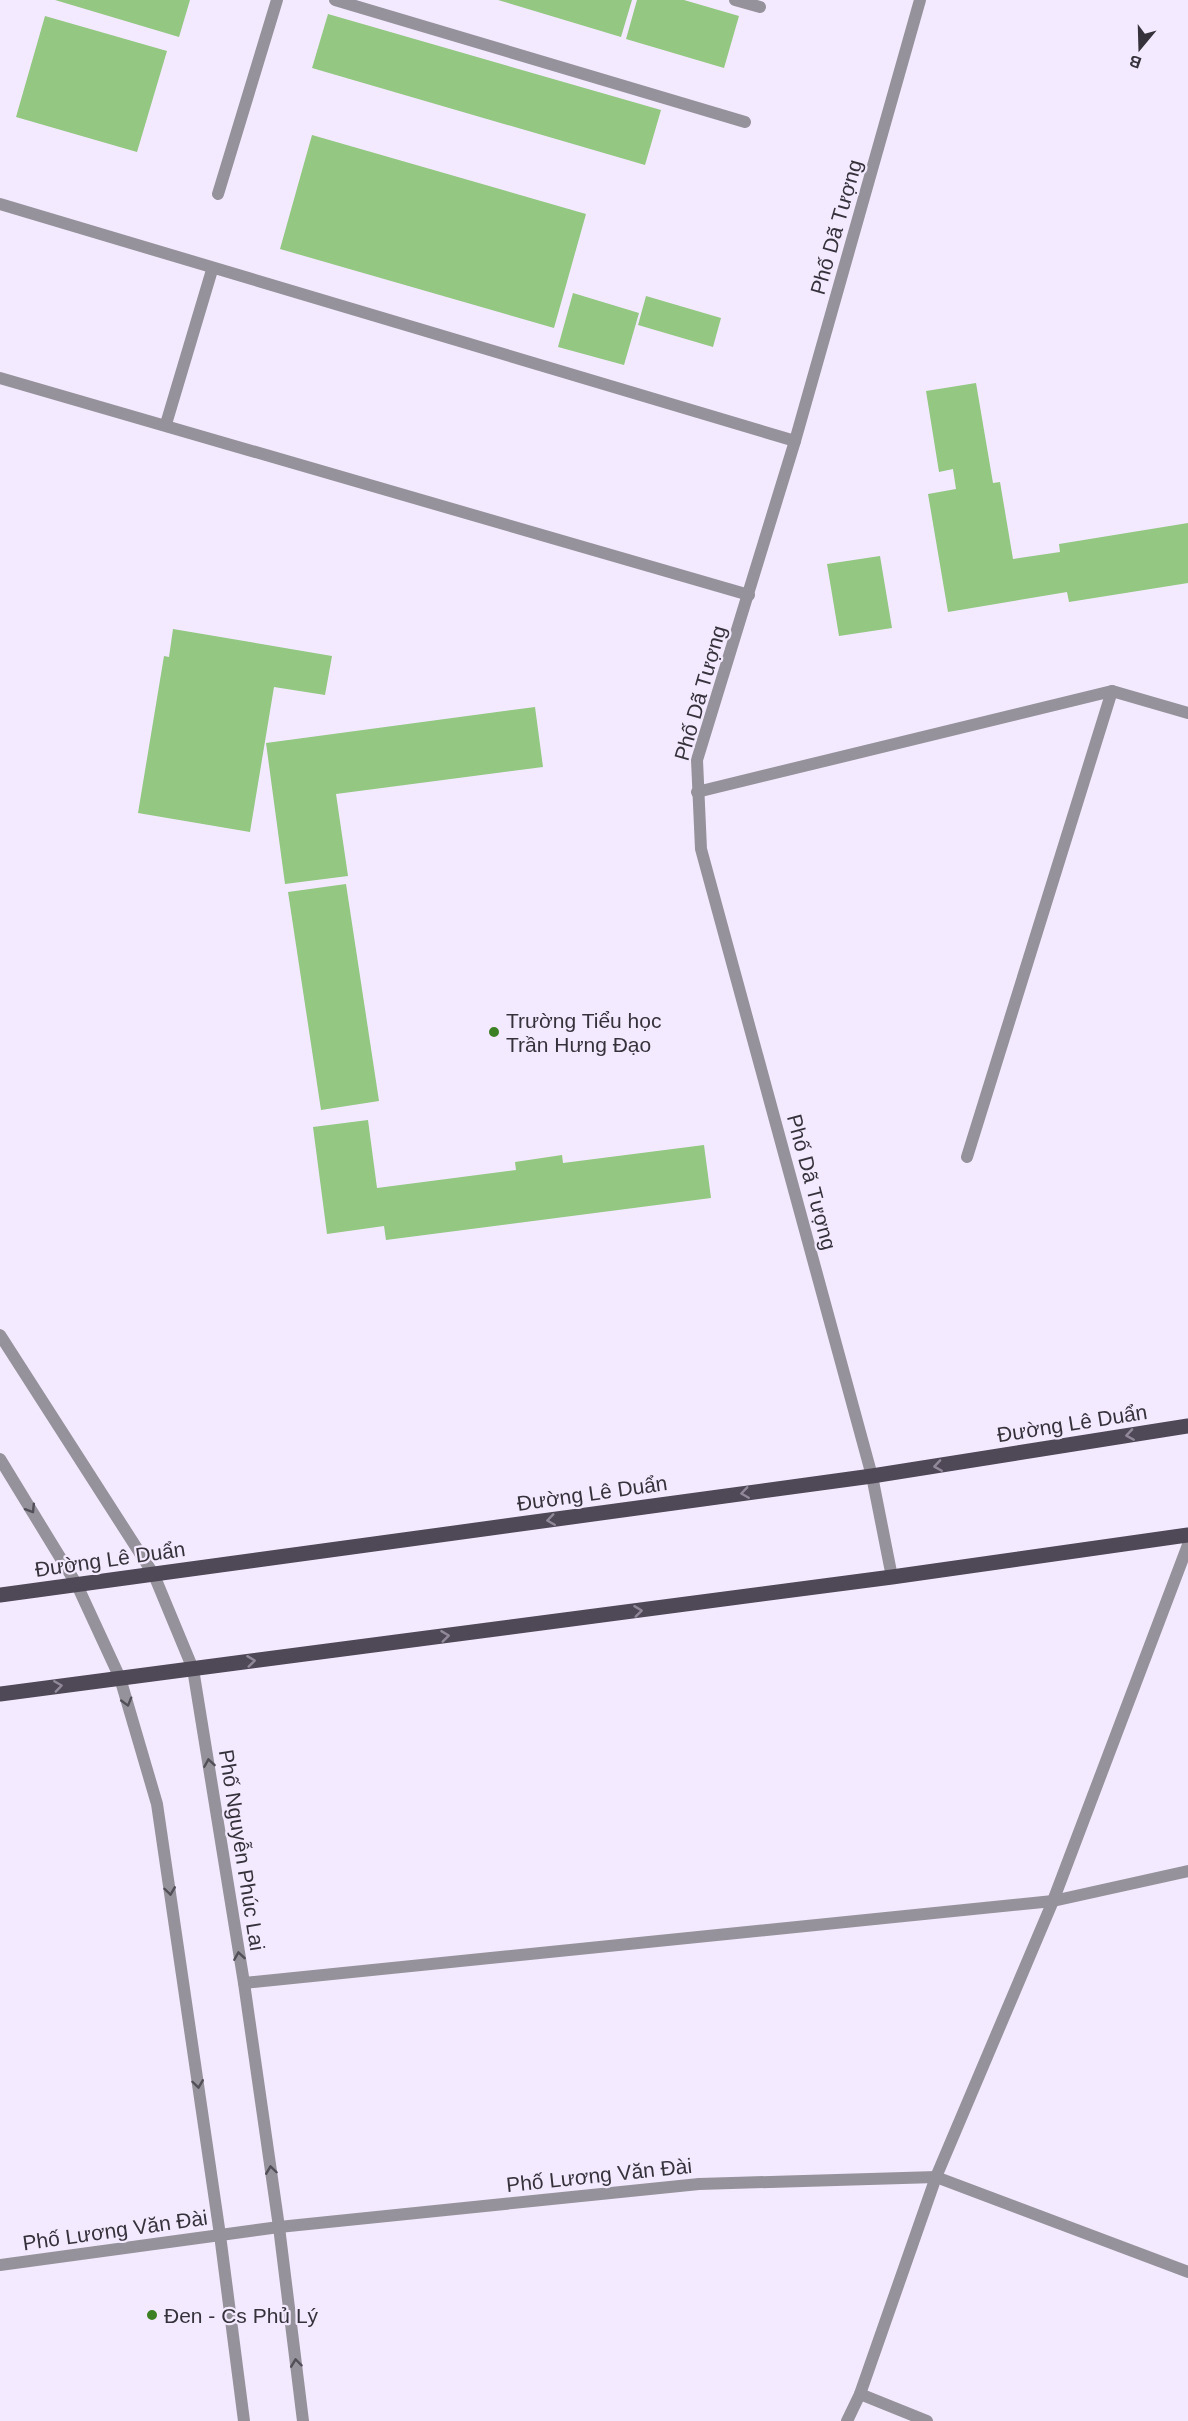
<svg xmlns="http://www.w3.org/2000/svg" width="1188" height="2421" viewBox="0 0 1188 2421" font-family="Arial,sans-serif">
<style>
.building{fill:#93c782}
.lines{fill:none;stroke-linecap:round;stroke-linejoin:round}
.service{stroke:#96929b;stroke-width:12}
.minor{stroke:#96929b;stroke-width:12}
.tertiary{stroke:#96929b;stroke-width:12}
.primary{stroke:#4f4857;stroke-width:15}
.oneway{stroke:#91899a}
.oneway2{stroke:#534f58}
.poi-dot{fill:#3d8023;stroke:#f3eaff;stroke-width:2}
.labels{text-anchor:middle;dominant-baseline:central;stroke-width:4.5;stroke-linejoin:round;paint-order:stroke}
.street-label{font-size:21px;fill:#36323b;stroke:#f3eaff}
.poi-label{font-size:21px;fill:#36323b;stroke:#f3eaff;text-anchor:start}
</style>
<rect width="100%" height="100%" fill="#f3eaff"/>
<g class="building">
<path d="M55,0H190L179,37Z"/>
<path d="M498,0H632L621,37Z"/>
<path d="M637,0H684L739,16L724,68L626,39Z"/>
<path d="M328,14L661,110L645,165L312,68Z"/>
<path d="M45,16L167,51L137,152L16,117Z"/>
<path d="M312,135L586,214L554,328L280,249Z"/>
<path d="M573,293L639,313L624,365L558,347Z"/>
<path d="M646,296L721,318L713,347L638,325Z"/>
<path d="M976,383L993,483L1000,482L1013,559L1060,552L1059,544L1188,523V583L1069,602L1067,592L948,612L928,494L956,489L953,469L939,472L926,391Z"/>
<path d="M880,556L892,628L839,636L827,564Z"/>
<path d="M173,629L332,656L325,695L274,687L250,832L138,813L164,656L169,657Z"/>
<path d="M535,707L543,767L336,794L348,876L285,884L266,743Z"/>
<path d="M346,884L379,1101L321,1110L288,892Z"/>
<path d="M368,1120L377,1188L516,1170L515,1162L562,1155L563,1163L704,1145L711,1198L386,1240L384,1226L327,1234L313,1127Z"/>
</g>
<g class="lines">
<g class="service">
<path d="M335,0L745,122"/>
<path d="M735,0L760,7"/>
<path d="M218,194L277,0"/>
</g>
<g class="minor">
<path d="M0,204L795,441"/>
<path d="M0,378L749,595"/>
<path d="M166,424L212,270"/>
<path d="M697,792L1112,691L1188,713"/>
<path d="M967,1157L1112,691"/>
<path d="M892,1577L872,1476L701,849L697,760L795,441L920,0"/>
<path d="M244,1983L1053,1901L1188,1871"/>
<path d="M0,2265L279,2227L699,2184L936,2177L1188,2272"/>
<path d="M860,2394L927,2421"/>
<path d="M847,2421L860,2394L936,2177L1053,1901L1188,1545"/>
</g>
<g class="tertiary">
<path d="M0,1335L154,1575L193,1669L244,1983L279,2227L303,2421"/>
<path d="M0,1459L77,1585L120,1678L157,1804L220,2235L244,2421"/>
</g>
<g class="primary">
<path d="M0,1595L872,1476L1188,1426"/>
<path d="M0,1694L892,1577L1188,1535"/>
</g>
</g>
<defs><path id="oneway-chevron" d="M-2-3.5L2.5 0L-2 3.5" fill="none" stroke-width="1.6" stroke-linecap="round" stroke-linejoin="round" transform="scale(1.5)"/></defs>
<g class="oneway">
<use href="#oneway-chevron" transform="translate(1130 1435) rotate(171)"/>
<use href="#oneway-chevron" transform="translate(938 1466) rotate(171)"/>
<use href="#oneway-chevron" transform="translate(745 1493) rotate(172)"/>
<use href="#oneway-chevron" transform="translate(551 1520) rotate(172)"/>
<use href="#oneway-chevron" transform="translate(638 1611) rotate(-7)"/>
<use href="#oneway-chevron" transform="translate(445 1636) rotate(-7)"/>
<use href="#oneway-chevron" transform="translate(251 1661) rotate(-7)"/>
<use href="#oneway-chevron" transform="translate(58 1686) rotate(-8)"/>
</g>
<g class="oneway2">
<use href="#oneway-chevron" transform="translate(31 1509) rotate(58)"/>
<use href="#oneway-chevron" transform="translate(127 1702) rotate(74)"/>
<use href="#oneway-chevron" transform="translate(209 1763) rotate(-99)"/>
<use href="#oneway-chevron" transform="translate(170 1891) rotate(82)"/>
<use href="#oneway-chevron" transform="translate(239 1956) rotate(-99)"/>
<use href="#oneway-chevron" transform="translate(198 2084) rotate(82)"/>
<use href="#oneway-chevron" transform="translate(271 2170) rotate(-98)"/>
<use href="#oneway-chevron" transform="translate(296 2363) rotate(-97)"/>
</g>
<g class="poi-dot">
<circle cx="494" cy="1032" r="6"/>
<circle cx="152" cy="2315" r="6"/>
</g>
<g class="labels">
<g class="street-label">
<text transform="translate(836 227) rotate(-74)">Phố Dã Tượng</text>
<text transform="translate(700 693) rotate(-74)">Phố Dã Tượng</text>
<text transform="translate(812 1182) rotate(75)">Phố Dã Tượng</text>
<text transform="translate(1072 1423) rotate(-9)">Đường Lê Duẩn</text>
<text transform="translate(592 1493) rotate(-8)">Đường Lê Duẩn</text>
<text transform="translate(110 1559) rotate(-8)">Đường Lê Duẩn</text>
<text transform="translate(242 1850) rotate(81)">Phố Nguyễn Phúc Lai</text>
<text transform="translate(599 2175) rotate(-6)">Phố Lương Văn Đài</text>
<text transform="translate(115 2230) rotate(-8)">Phố Lương Văn Đài</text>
</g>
<g class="poi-label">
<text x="506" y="1020">Trường Tiểu học<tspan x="506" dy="24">Trần Hưng Đạo</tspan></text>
<text x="164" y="2315">Đen - Cs Phủ Lý</text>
</g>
</g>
<g transform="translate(1140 48) rotate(199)" stroke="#f3eaff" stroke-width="4.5" paint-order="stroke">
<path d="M0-4.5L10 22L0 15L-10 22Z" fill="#36323b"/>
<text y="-9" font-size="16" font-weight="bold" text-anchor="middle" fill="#36323b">B</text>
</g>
</svg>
